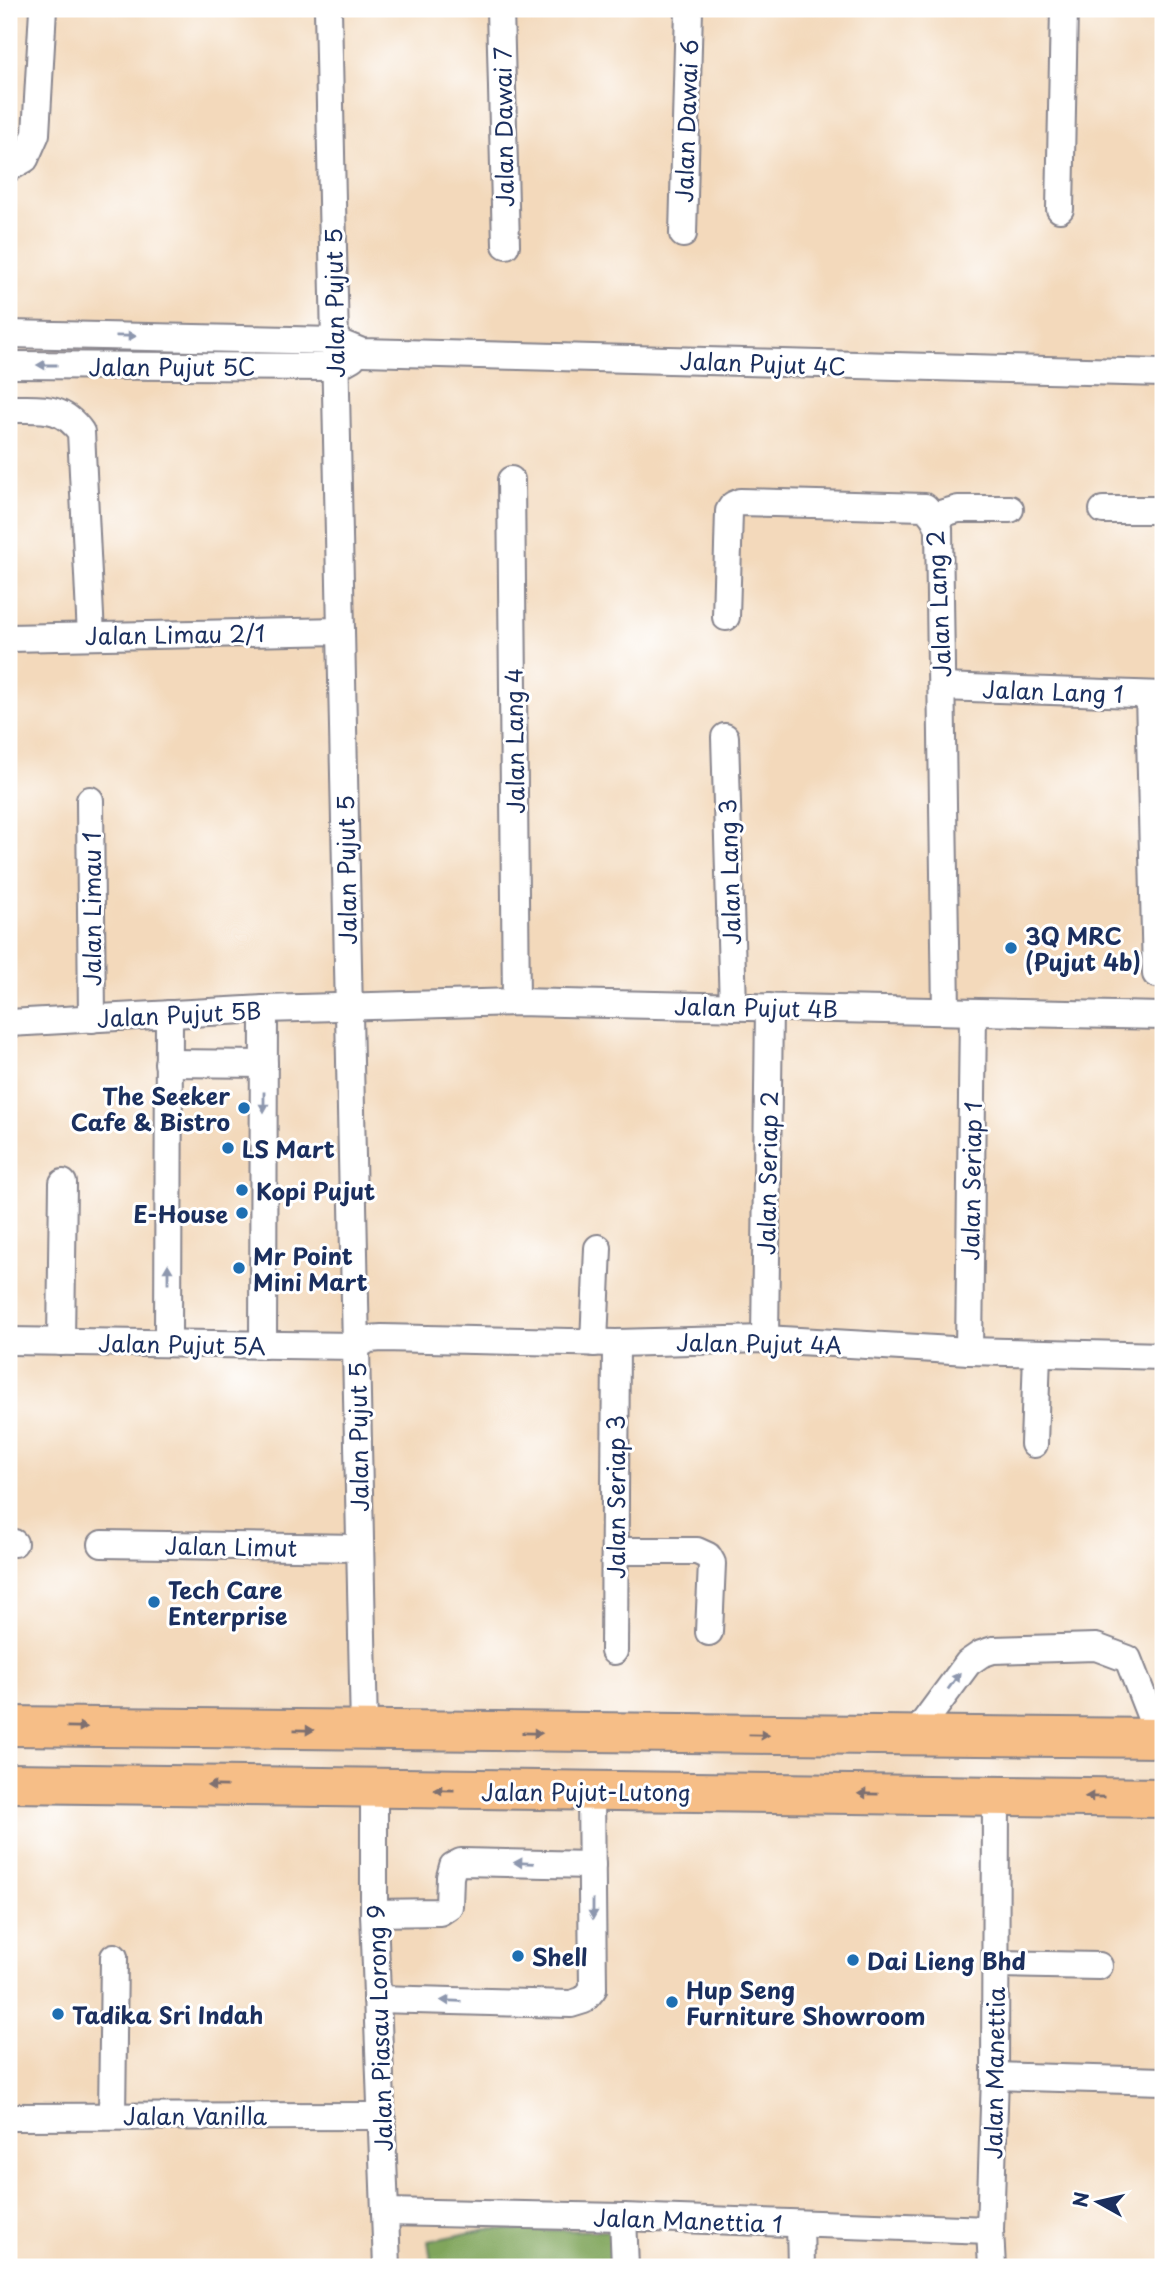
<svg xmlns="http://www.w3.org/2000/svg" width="1172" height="2276" viewBox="0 0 1172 2276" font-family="'Playpen Sans',sans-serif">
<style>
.forest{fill:#80a55b;stroke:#4e6a5c;stroke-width:2}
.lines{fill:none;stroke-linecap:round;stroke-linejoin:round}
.minor-casing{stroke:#87848c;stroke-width:30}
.highway-casing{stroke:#87848c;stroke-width:42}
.minor{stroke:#fff;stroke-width:26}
.highway{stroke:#f6be87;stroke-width:38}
.oneway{fill:#8d97ae}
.oneway2{fill:#7e6f70}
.poi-dot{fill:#1f6fb2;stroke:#fff;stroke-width:2.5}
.labels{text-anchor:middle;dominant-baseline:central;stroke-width:6;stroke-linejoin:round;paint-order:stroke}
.street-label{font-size:23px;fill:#1b2f5e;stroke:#fff}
.poi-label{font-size:23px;font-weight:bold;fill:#1b2f5e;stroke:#fff;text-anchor:start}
</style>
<rect width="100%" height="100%" fill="#fff"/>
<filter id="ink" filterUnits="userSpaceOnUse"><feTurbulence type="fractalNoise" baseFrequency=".0143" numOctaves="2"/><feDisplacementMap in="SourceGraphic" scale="14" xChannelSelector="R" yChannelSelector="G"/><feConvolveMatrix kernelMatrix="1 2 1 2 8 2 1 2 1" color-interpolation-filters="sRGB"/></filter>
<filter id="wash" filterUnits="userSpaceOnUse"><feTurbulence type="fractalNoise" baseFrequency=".00686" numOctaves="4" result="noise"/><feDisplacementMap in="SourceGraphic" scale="28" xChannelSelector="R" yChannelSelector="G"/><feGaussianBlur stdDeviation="1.57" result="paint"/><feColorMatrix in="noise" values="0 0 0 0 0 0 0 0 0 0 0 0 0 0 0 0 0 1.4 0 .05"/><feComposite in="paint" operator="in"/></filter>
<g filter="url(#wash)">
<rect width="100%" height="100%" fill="#f3d9bb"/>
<path class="forest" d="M487,2229L614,2231L615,2267H432L428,2241Z"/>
</g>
<g filter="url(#ink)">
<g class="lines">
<defs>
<g id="minor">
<path d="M328,9L364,1731"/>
<path d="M500,9L506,245"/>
<path d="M9,168L25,159L36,134L43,9"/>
<path d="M1060,209L1064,9"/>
<path d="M683,234L689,9"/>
<path d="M9,334L335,341L362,352L1163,373"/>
<path d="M9,365L336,367L352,358"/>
<path d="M9,409C40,410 61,404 81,432L91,636"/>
<path d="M511,480L516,1002"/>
<path d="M1103,510H1163"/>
<path d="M933,516L958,509H1010"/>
<path d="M726,617L729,511L733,505L740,502L925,507L933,516L939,528L946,1011"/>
<path d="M9,638L341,631"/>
<path d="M942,687L1163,695"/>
<path d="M1149,695L1156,974"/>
<path d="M725,737L733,1007"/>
<path d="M90,800L92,1019"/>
<path d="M9,1023L264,1009L516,1002L1163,1016"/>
<path d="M168,1063L264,1064"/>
<path d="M765,1339L769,1007"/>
<path d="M9,1341L356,1346L369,1339L382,1338L616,1343L765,1339L969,1351L1163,1356"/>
<path d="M61,1342L63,1183"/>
<path d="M168,1342L169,1014"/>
<path d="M594,1343L598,1248"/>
<path d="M263,1345L264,1009"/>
<path d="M969,1351L973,1012"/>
<path d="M1034,1444L1037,1353"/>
<path d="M9,1543H14"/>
<path d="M102,1544L360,1548"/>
<path d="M615,1551H697L708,1556L712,1563L709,1632"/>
<path d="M614,1651L616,1343"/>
<path d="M914,1736L968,1663L981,1654L993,1650L1096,1647L1128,1659L1159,1738"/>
<path d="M374,1789V1913L387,2267"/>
<path d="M374,1913L440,1912L449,1906L450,1877L453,1866L461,1862L592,1865"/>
<path d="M996,1964L1099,1966"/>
<path d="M377,1999L571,2004L584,2000L593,1989L591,1792"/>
<path d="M995,2076L1163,2081"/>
<path d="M112,2116L114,1957"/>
<path d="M9,2117L382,2116"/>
<path d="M385,2212L623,2217L990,2230"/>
<path d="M623,2217L625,2267"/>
<path d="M800,2224L801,2267"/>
<path d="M992,2267L990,2230L995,2076L996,1795"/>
</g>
<g id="highway">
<path d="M9,1726L1163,1738"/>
<path d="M9,1783L1163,1798"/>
</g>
</defs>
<use href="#minor" class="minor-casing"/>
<use href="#highway" class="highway-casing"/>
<use href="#minor" class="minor"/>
<use href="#highway" class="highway"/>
</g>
<defs><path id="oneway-solid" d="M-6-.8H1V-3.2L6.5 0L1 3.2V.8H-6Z" transform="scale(1.75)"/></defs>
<g class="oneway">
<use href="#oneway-solid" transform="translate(126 336) rotate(1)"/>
<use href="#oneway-solid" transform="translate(47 365) rotate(-180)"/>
<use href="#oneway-solid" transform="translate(264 1102) rotate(90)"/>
<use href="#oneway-solid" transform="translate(168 1274) rotate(-90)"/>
<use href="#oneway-solid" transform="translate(954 1681) rotate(-54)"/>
<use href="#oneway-solid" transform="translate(524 1863) rotate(-178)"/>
<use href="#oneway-solid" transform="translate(593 1909) rotate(90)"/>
<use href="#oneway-solid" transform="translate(451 2001) rotate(-178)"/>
</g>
<g class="oneway2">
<use href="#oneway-solid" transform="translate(77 1727) rotate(1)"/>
<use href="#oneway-solid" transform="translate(304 1730) rotate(1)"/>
<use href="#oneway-solid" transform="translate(532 1733) rotate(1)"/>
<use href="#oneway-solid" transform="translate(759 1735) rotate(1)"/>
<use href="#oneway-solid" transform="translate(217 1786) rotate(-179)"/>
<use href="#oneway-solid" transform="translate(444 1790) rotate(-179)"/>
<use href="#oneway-solid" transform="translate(868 1794) rotate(-179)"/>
<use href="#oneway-solid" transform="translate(1095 1797) rotate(-179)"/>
</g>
</g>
<g class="poi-dot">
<circle cx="1011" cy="948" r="7"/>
<circle cx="244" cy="1108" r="7"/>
<circle cx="228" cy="1148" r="7"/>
<circle cx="242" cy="1190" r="7"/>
<circle cx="242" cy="1213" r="7"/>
<circle cx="239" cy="1268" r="7"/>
<circle cx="154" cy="1602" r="7"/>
<circle cx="518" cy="1956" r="7"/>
<circle cx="853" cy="1960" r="7"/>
<circle cx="672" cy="2002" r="7"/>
<circle cx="58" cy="2014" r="7"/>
</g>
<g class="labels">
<g class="street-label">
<text transform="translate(686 121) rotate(-88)">Jalan Dawai 6</text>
<text transform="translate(503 127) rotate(-91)">Jalan Dawai 7</text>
<text transform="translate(334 303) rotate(-91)">Jalan Pujut 5</text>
<text transform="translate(763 363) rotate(2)">Jalan Pujut 4C</text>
<text x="172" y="366">Jalan Pujut 5C</text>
<text transform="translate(938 604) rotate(-93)">Jalan Lang 2</text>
<text transform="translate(175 634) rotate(-1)">Jalan Limau 2/1</text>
<text transform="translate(1053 691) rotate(2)">Jalan Lang 1</text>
<text transform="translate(514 741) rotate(-91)">Jalan Lang 4</text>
<text transform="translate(346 870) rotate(-91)">Jalan Pujut 5</text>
<text transform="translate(729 872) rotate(-92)">Jalan Lang 3</text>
<text transform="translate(91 909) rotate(-90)">Jalan Limau 1</text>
<text transform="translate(756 1007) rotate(1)">Jalan Pujut 4B</text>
<text transform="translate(179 1014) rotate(-3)">Jalan Pujut 5B</text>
<text transform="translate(767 1173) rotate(-89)">Jalan Seriap 2</text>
<text transform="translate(971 1181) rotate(-89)">Jalan Seriap 1</text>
<text transform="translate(759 1343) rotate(1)">Jalan Pujut 4A</text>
<text transform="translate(182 1344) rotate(1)">Jalan Pujut 5A</text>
<text transform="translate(358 1437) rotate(-91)">Jalan Pujut 5</text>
<text transform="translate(615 1497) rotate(-90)">Jalan Seriap 3</text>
<text transform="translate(231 1546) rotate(1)">Jalan Limut</text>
<text x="586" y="1791">Jalan Pujut-Lutong</text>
<text transform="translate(379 2028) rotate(-92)">Jalan Piasau Lorong 9</text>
<text transform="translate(994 2073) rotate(-89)">Jalan Manettia</text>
<text x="195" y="2115">Jalan Vanilla</text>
<text transform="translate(688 2220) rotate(2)">Jalan Manettia 1</text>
</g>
<g class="poi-label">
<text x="1025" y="935">3Q MRC<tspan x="1025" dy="26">(Pujut 4b)</tspan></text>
<text x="230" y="1095" text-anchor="end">The Seeker<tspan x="230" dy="26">Cafe &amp; Bistro</tspan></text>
<text x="242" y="1148">LS Mart</text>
<text x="256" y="1190">Kopi Pujut</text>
<text x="228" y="1213" text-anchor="end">E-House</text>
<text x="253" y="1255">Mr Point<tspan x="253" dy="26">Mini Mart</tspan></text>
<text x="168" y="1589">Tech Care<tspan x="168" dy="26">Enterprise</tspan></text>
<text x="532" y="1956">Shell</text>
<text x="867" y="1960">Dai Lieng Bhd</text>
<text x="686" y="1989">Hup Seng<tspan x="686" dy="26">Furniture Showroom</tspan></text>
<text x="72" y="2014">Tadika Sri Indah</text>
</g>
</g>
<rect width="1172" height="2276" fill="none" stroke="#fff" stroke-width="35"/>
<g transform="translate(1098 2202) rotate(278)" stroke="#ffffff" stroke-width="5" paint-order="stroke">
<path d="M0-5L12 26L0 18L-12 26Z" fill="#1b2f5e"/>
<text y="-10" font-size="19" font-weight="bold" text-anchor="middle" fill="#1b2f5e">N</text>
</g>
</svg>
